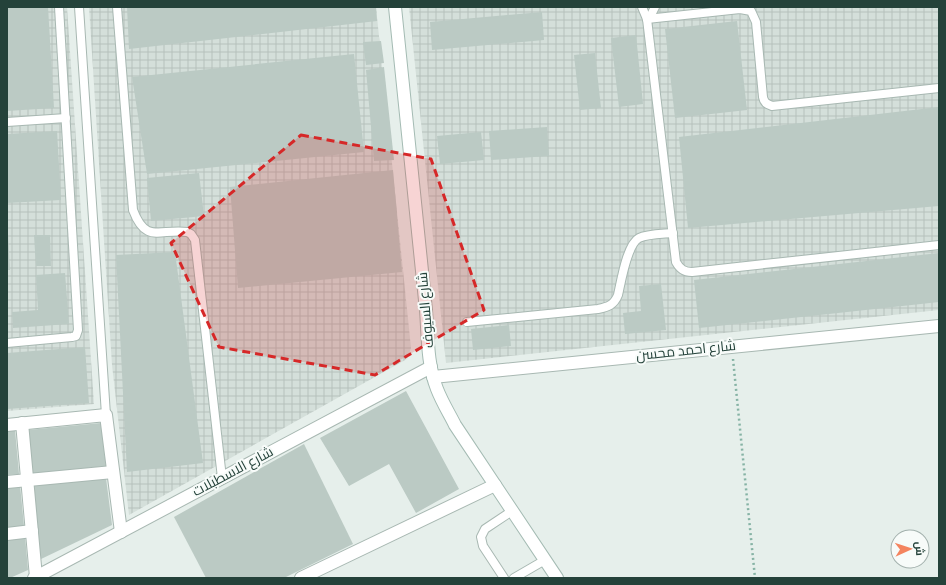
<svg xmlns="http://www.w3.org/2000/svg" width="946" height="585" viewBox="0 0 946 585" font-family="'Source Sans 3',Cairo,sans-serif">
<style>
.industrial{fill:url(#industrial-grid)}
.building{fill:#bbcac4}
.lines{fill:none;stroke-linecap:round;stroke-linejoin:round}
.service-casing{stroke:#a8b8b2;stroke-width:10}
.minor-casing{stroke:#a8b8b2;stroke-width:14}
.secondary-casing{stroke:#a4bbb3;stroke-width:14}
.path{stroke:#86b3a5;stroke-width:2.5;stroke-dasharray:2 3;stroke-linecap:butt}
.service{stroke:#fff;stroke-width:8}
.minor{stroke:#fff;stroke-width:12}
.secondary{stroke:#fff;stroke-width:12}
.marked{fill:#d62828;fill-opacity:0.2;stroke:#d62828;stroke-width:3;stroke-dasharray:8 5;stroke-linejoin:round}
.labels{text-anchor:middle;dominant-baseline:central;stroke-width:4;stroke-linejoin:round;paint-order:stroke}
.street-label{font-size:14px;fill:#24423a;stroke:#f7fbf9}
</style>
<defs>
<pattern id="industrial-grid" width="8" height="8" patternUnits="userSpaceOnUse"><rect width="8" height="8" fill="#d4dfda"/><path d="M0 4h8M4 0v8" fill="none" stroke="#b6c1bc"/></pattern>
</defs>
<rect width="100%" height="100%" fill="#e6efeb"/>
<g class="industrial">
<path d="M7,7H67L94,404L7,411Z"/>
<path d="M89,7H376L411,348L407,359L129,515L112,365Z"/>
<path d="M409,7H939V310L446,363Z"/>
</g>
<g class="building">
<path d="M7,7H48L54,108L7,111Z"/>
<path d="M127,7H376L377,21L129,49Z"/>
<path d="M542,12L544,40L432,50L430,22Z"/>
<path d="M737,21L747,110L675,118L665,29Z"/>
<path d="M636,35L643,104L619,107L611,38Z"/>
<path d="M381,41L384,63L366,65L363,42Z"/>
<path d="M595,53L601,108L580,110L574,55Z"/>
<path d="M354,54L364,152L147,174L132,77Z"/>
<path d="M384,67L394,160L374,161L366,70Z"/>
<path d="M939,107V206L688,228L679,137Z"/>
<path d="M547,127L549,156L491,160L489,131Z"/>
<path d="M57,131L61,200L7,203V134Z"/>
<path d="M481,132L484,160L440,164L437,136Z"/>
<path d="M393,170L402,272L238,288L230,187Z"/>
<path d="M199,173L204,216L151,221L147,178Z"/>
<path d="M7,234H8L10,270H7Z"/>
<path d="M34,235H50L51,266H36Z"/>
<path d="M175,252L203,463L127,472L116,255Z"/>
<path d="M939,253V302L699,328L694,280Z"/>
<path d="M65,273L69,324L13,328L12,312L38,310L36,275Z"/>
<path d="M661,284L666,330L625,334L623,313L641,311L639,286Z"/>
<path d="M509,325L511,346L473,350L471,329Z"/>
<path d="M85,347L89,403L7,409V353Z"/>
<path d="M406,391L459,489L416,513L389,464L349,486L320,438Z"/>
<path d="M101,423L106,466L31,474L28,430Z"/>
<path d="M15,430L19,474L7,475V431Z"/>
<path d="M304,444L353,544L284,578H206L174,517Z"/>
<path d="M106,478L112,525L39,560L33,486Z"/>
<path d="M20,485L24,526L7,528V487Z"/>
<path d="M25,536L28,570L10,578H7V538Z"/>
</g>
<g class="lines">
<defs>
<g id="service">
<path d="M79,7L106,415"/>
<path d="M117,7L133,210C146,245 161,228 187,232L191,234L195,240L222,478"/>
<path d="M642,7L647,19L676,262C680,269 684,272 692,272L939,245"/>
<path d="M647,19L740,9L751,11L756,22L763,97C764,103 767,104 772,106L939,88"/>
<path d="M647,19L651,15L655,7"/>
<path d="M7,122L66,118"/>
<path d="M467,322L598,309C608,307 614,305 618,295C621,282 627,244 639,238C647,234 663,234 673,233"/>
<path d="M7,343L72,337L76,336L78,330L59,7"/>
<path d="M504,578L483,546L481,537L485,529L512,511"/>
<path d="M514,578L545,560"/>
</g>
<g id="minor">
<path d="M433,377L939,326"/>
<path d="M22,423L36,577"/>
<path d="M7,425L106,415L121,532"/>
<path d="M7,482L113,472"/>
<path d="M7,534L32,531"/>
<path d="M34,578L431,367"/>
<path d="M301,578L495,485"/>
</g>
<path id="secondary" d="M395,7L426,310C428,336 427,364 437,389C442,402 449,413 455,425L557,578"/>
</defs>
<use href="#service" class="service-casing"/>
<use href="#minor" class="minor-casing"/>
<use href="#secondary" class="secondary-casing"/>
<path class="path" d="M733,359L755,578"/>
<use href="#service" class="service"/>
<use href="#minor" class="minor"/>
<use href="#secondary" class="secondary"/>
</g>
<path class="marked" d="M301,135L431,159L484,310L375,375L219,347L171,243Z"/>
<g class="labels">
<g class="street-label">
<text transform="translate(426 310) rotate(-95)">شارع السيوف</text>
<text transform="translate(686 351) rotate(-6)">شارع احمد محسن</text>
<text transform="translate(233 472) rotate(-28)">شارع الاسطبلات</text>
</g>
</g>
<rect width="946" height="585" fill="none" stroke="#24423a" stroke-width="16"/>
<g transform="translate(910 549) rotate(87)"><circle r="19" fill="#f7fbf9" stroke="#a3b1ad"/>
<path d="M0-3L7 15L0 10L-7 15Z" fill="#f4845f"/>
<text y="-6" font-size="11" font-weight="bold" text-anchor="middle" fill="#24423a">ش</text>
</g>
</svg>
